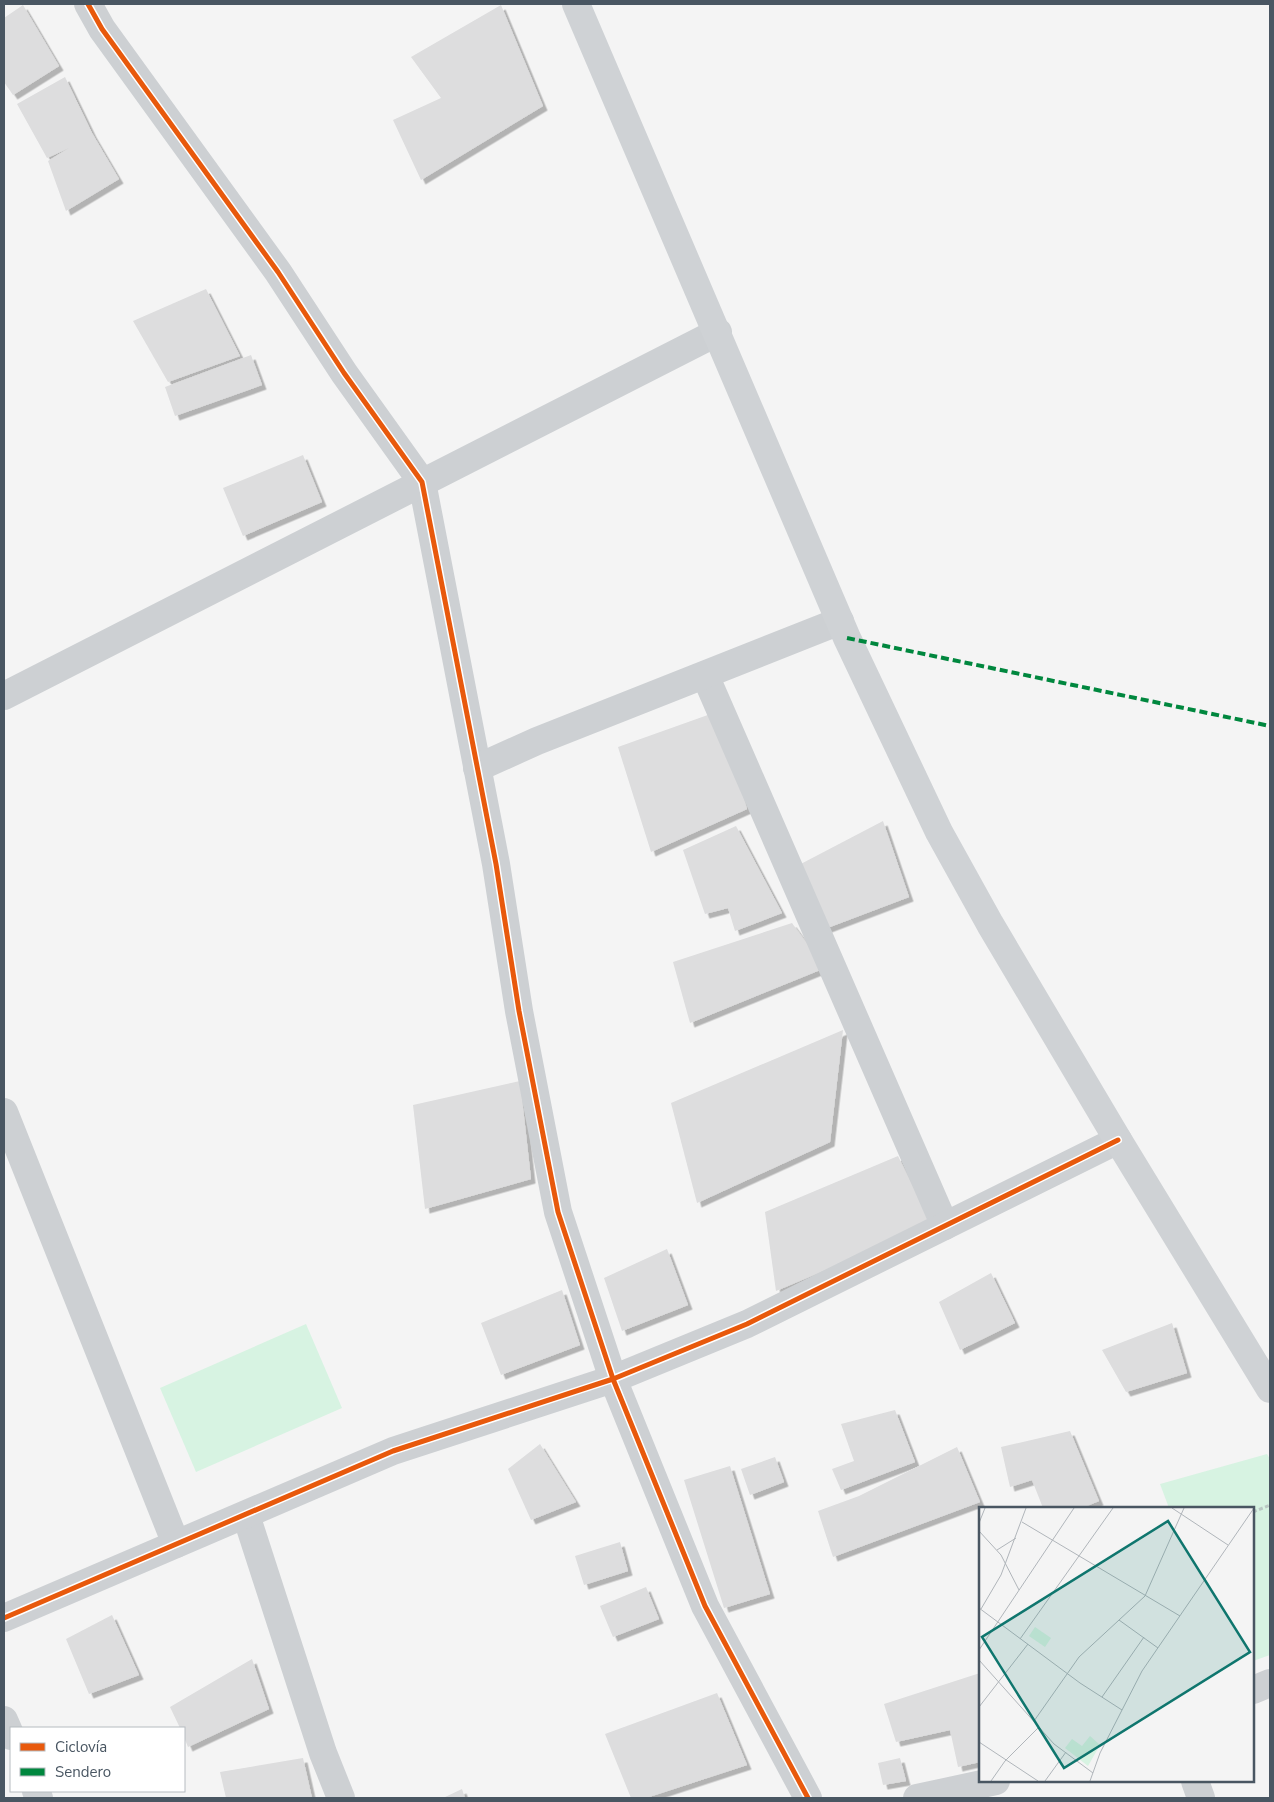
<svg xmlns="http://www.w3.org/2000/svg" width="1274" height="1802" viewBox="0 0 1274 1802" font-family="'Nunito Sans',sans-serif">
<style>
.green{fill:#d7f3e2}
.building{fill:#ddddde;filter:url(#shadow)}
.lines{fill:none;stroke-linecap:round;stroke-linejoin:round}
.path{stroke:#bac8c4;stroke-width:3;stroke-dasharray:4 2.5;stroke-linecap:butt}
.minor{stroke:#cdd0d3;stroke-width:28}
.secondary{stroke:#cfd2d5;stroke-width:28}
.quiet{stroke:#00873e;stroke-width:4;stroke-dasharray:8 4;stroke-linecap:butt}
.cycleway-casing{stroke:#fff;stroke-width:8}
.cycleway{stroke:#e8590c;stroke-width:5}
.inset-road{fill:none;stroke:#b0b5ba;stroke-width:1}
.view{fill:#0f766e;fill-opacity:0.15;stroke:#0f766e;stroke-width:2.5}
.inset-edge{fill:none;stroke:#495662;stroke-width:2.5}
</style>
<defs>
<filter id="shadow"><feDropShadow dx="4.5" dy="4.5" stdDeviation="0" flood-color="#0004"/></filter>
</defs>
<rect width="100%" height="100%" fill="#f4f4f4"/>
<g class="green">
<path d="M306,1324L342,1408L196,1472L160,1388Z"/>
<path d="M1267,1454L1270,1459V1655L1253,1661V1508H1169L1160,1484Z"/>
</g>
<g class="building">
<path d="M23,5L59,66L13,95L4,82V18Z"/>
<path d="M501,5L543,106L421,180L393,120L441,98L411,57Z"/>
<path d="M65,77L92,133L119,179L66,211L48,161L69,148L47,158L17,104Z"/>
<path d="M206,289L240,356L168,382L133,321Z"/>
<path d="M251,355L262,385L175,416L165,387Z"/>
<path d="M303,455L322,502L243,536L223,488Z"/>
<path d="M719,711L747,809L651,852L618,747Z"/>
<path d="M883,821L909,897L822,930L795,867Z"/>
<path d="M736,826L782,913L735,931L728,908L705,914L683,850Z"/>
<path d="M792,923L825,968L690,1023L673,962Z"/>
<path d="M843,1030L830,1142L697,1203L671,1103Z"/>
<path d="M520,1081L531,1179L425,1209L413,1105Z"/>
<path d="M898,1156L932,1225L776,1291L765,1212Z"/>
<path d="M667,1249L688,1305L622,1331L604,1278Z"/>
<path d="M991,1273L1015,1323L960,1350L939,1302Z"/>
<path d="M562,1290L580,1345L501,1375L481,1323Z"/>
<path d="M1172,1323L1187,1373L1126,1392L1102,1350Z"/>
<path d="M895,1410L915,1462L841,1490L832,1469L854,1461L841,1424Z"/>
<path d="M1070,1431L1099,1501L1082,1508H1043L1032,1480L1010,1487L1001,1447Z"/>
<path d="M540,1444L576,1502L531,1520L508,1469Z"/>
<path d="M957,1447L980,1502L833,1557L818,1511L859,1496Z"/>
<path d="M775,1457L784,1482L750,1495L741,1469Z"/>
<path d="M730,1466L770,1594L724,1608L684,1480Z"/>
<path d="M620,1542L628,1571L584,1585L575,1556Z"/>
<path d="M646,1587L659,1619L613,1637L600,1606Z"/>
<path d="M112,1615L139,1675L89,1694L66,1639Z"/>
<path d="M252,1659L269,1709L188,1747L184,1737V1728H180L170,1707Z"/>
<path d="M980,1673V1724H979L980,1762L958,1767L950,1730L896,1742L884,1704Z"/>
<path d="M717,1693L747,1765L646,1798H631L605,1734Z"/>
<path d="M303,1758L312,1798H226L220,1772Z"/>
<path d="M900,1758L906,1781L883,1785L878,1763Z"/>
<path d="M462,1789L465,1798H443Z"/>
</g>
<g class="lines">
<path class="path" d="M1253,1512L1270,1505"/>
<g class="minor">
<path d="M88,4L102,29L278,272L344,373L422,482L496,864L519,1011L558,1212L613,1379L705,1606L808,1798"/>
<path d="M705,675L945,1226"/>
<path d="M4,696L718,332"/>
<path d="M477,768L537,741L840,621"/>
<path d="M4,1112L176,1544"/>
<path d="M246,1515L323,1753L341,1798"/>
<path d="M4,1618L393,1451L613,1379L747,1324L1118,1140"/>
<path d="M1253,1690L1270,1683"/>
<path d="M4,1720L11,1736"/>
<path d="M1195,1781L1201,1798"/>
<path d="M36,1791L39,1798"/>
<path d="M917,1798L996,1781"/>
</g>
<path class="secondary" d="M576,4L847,638L939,832L990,924L1118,1140L1270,1389"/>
<path class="quiet" d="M847,638L1270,726"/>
<defs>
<g id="cycleway">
<path d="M88,4L102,29L278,272L344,373L422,482L496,864L519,1011L558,1212L613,1379L705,1606L808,1798"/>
<path d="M4,1618L393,1451L613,1379L747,1324L1118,1140"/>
</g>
</defs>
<use href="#cycleway" class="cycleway-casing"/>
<use href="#cycleway" class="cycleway"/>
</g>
<g transform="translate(979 1507)">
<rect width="275" height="275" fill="#f4f4f4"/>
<path d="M56,120L72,131L66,140L50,129ZM111,229L121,238L109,259L86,241L93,232L103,239Z" fill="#d7f3e2"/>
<path class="inset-road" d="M193,1L249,38M43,15L201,109M0,16L6,1M0,24L22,48L40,83M18,43L37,31M0,101L101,176L143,203M2,102L22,68L47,1M140,113L179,141M41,132L134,1M0,143L95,1M0,153L75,237L114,266M123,190L165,130M0,200L49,137M55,214L100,150L166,89L205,1M0,235L59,274M12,274L26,254L59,221M66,274L87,245M111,274L121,246L163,164L275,1"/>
<path class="view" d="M189,14L271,145L85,261L3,130Z"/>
<rect width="275" height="275" class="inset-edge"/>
</g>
<rect width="1274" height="1802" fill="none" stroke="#495662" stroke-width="10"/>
<rect x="10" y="1727" width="175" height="65" fill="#ffffff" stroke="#b6bbc0"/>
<rect x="20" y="1743" width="25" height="8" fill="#e8590c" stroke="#b6bbc0"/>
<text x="55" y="1752" font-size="15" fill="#495662">Ciclovía</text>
<rect x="20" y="1768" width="25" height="8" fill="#00873e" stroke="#b6bbc0"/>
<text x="55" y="1777" font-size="15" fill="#495662">Sendero</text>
</svg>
